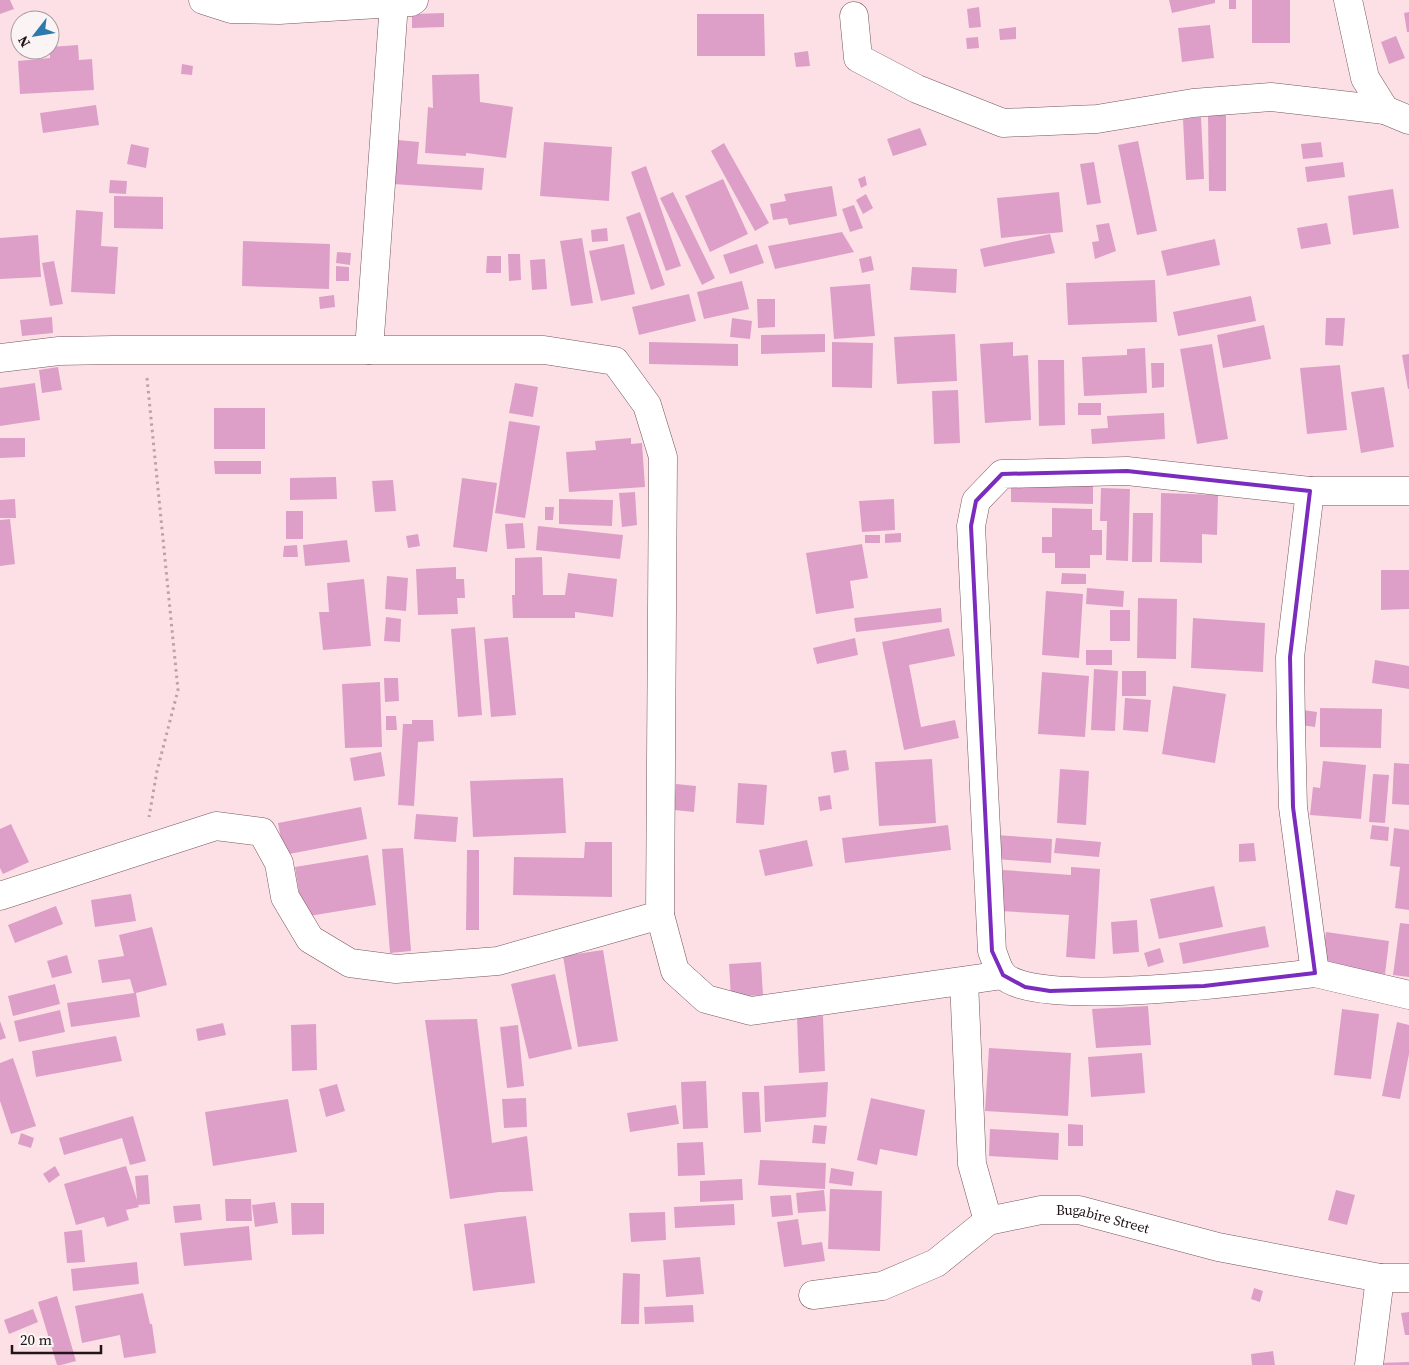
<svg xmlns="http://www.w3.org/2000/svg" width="1409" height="1365" viewBox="0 0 1409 1365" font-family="'Source Serif 4',serif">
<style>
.building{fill:#dd9fc8}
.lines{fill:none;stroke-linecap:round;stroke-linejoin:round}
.minor-casing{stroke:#74575d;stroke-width:29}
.path{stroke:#baa2a7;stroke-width:3;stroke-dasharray:2.5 4;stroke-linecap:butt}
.minor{stroke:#fff;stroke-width:28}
.marked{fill:none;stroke:#7b2cbf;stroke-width:4;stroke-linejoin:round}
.labels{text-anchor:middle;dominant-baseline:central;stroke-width:4;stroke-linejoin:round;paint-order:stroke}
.street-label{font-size:14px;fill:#211518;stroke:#fbf4f5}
</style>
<rect width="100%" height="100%" fill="#fde0e6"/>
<g class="building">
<path d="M0,0H10L14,9L0,14Z"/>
<path d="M1169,0H1215V3L1172,13Z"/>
<rect x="1229" y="0" width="7" height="9"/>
<rect x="1252" y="0" width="38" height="43"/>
<path d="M979,7L981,27L969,28L967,9Z"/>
<path d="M1409,12V32H1407L1404,13Z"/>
<path d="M444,13V27L412,28V14Z"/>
<path d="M697,14H764L765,56H697Z"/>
<path d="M1210,25L1214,58L1182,62L1178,28Z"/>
<path d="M1016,27V39L1000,40L999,29Z"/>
<path d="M1396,36L1405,58L1389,64L1381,42Z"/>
<path d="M978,37L979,48L967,49L966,38Z"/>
<path d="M78,45L79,60L92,59L94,90L20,94L18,61L50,58V47Z"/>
<path d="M808,51L810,66L796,67L794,53Z"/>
<path d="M182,64L193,66L192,75L181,74Z"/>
<path d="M479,74L480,102L513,107L506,158L466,153V156L425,153L428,107L433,108L432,75Z"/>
<path d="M96,105L99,125L43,133L40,113Z"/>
<path d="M1208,115H1226V191H1209Z"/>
<path d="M1201,117L1204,179L1186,180L1183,119Z"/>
<path d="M920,128L927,145L893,156L887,139Z"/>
<path d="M398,140L419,142L417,164L484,168L482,190L393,184Z"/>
<path d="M1138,141L1157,231L1137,235L1118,145Z"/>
<path d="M544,142L612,147L609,201L540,196Z"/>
<path d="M1321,142L1323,157L1303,159L1301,144Z"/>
<path d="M724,143L769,223L755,231L711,151Z"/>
<path d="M131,144L149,148L146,168L127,164Z"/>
<path d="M1094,162L1101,203L1087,205L1080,164Z"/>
<path d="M1343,162L1345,177L1307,182L1305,167Z"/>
<path d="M646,166L681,266L666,271L631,172Z"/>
<path d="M865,176L867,185L861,188L858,179Z"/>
<path d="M723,179L748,234L710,252L685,196Z"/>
<path d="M110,180L127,181L126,194L109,193Z"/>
<path d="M832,186L837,216L789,225L787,218L773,220L770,204L786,201L784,194Z"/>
<path d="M1393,189L1399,228L1353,235L1348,196Z"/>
<path d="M673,192L715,278L702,285L660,198Z"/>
<path d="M1059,192L1063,232L1001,238L997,198Z"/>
<path d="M866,194L873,208L863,214L856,200Z"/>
<path d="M114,196L163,197V229L114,228Z"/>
<path d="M854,205L863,228L850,232L842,209Z"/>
<path d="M76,210L103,212L101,246L118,247L115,294L71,292Z"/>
<path d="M640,212L665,285L651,290L626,217Z"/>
<path d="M1109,223L1116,251L1095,259L1092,242L1099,241L1096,225Z"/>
<path d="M1327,223L1331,244L1301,249L1297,228Z"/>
<path d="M607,228L608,241L592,242L591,230Z"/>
<path d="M842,232L854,252L775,269L768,246Z"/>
<path d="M1050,234L1055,253L984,267L980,249Z"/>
<path d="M38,235L41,277L0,279V238Z"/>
<path d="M582,238L593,303L571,306L560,241Z"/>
<path d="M1215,239L1220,265L1167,276L1161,251Z"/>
<path d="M243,241L330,244L329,289L242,286Z"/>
<path d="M624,244L635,294L601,301L589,251Z"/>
<path d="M757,244L764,263L730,274L723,255Z"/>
<path d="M337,252L351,253L350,265L336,263Z"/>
<path d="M508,254H520L521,280L509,281Z"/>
<path d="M487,256H501V273H486Z"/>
<path d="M871,256L874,270L862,273L859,259Z"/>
<path d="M545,259L547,289L532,290L530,260Z"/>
<path d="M54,261L63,304L50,306L42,263Z"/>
<path d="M336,266L349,267V281H336Z"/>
<path d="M912,267L957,269L956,293L910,290Z"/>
<path d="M1155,280L1157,322L1068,325L1066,283Z"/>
<path d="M742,281L749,309L704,319L697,292Z"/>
<path d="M870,284L875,336L834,339L830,287Z"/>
<path d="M689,294L696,321L639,335L632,307Z"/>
<path d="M334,295L335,307L320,309L319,297Z"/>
<path d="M1251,296L1256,321L1178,336L1173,312Z"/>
<path d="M757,299H775V327L758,328Z"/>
<path d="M52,317L53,333L22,336L20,320Z"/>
<path d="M732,318L752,321L750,339L730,337Z"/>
<path d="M1326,318H1345L1343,346L1325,345Z"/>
<path d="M1264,325L1271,359L1223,368L1217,335Z"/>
<path d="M825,334V352L761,354V335Z"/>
<path d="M955,334L957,381L897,384L894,337Z"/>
<path d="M649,342L738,344V366L649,364Z"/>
<path d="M832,342L873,343L872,388L832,387Z"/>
<path d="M1013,342V356L1028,355L1031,420L985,423L980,344Z"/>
<path d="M1212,344L1228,439L1197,444L1180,349Z"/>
<path d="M1145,348L1147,393L1084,396L1082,357L1127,355V349Z"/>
<path d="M1409,354V389H1408L1402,355Z"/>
<path d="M1038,360H1064L1065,425L1039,426Z"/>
<path d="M1151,363H1164V387L1152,388Z"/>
<path d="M1340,365L1347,430L1307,434L1300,368Z"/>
<path d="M58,367L62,390L42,393L39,370Z"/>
<path d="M35,383L40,420L0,426V388Z"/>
<path d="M515,383L538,387L533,417L509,413Z"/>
<path d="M1384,387L1394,447L1361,453L1351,392Z"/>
<path d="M958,390L960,443L934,444L932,391Z"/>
<rect x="1078" y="403" width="23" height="12"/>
<rect x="214" y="408" width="51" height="41"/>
<path d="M1164,413L1165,439L1092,444L1091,429L1108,428L1107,416Z"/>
<path d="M509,421L540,426L525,518L495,513Z"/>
<path d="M0,438H25V457L0,458Z"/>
<path d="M631,438V444L642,443L645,487L569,492L566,452L596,450L595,441Z"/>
<path d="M214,461H261V474H215Z"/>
<path d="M336,477L337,499L290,500V478Z"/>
<path d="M1011,477L1093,479V504L1011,502Z"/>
<path d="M462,478L497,483L487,552L453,547Z"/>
<path d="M393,480L396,511L375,512L372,481Z"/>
<path d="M1101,488L1130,489L1128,561L1106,560L1107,521H1100Z"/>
<path d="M635,492L637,525L622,527L619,493Z"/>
<path d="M1161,493L1218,495L1217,535L1202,534V563L1160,562Z"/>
<path d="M15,499L16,518H0V500Z"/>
<path d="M559,499L613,500L612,526L559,524Z"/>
<path d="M894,499L895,530L862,532L859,501Z"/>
<path d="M545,507H554L553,520H545Z"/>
<path d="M1052,508L1092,509V530H1102V555H1090V568H1055V553H1042V537H1052Z"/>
<rect x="286" y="511" width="17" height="28"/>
<path d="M1133,513H1153L1152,562H1132Z"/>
<path d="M10,519L15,564L0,566V520Z"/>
<path d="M523,523L525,548L507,549L505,524Z"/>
<path d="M538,526L623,535L620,559L536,550Z"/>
<path d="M901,533V542L885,543V534Z"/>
<path d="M418,534L420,546L408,548L406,536Z"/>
<rect x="865" y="535" width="15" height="8"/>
<path d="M347,540L350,562L305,566L303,545Z"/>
<path d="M862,544L868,578L850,581L854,608L816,614L806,553Z"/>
<path d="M297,545L298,557H283L284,546Z"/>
<path d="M542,557L543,595H565L568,573L617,579L613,617L575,612V618H513L512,595H515V558Z"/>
<path d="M456,567V579H464L465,598H457L458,614L418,615L416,569Z"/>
<path d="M1381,570H1409V609L1381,610Z"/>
<path d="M1062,573L1086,574V584H1061Z"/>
<path d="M387,576L408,578L406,611L385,609Z"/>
<path d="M364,579L371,646L323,650L319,612H329L327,583Z"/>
<path d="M1087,588L1124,591L1123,607L1086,604Z"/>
<path d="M1046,591L1083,594L1079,658L1042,655Z"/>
<path d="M1138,598L1177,599L1176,659L1137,658Z"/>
<path d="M941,608L942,622L856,632L854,618Z"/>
<rect x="1110" y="610" width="20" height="31"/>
<path d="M386,617L401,619L400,642L384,641Z"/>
<path d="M1193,618L1265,623L1263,672L1191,668Z"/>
<path d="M475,627L482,715L458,717L451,629Z"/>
<path d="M949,628L955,656L909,665L921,727L955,720L959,738L904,750L882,642Z"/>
<path d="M508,637L516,715L491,717L484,639Z"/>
<path d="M855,638L858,655L817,664L813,648Z"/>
<rect x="1086" y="650" width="26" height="15"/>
<path d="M1375,660L1409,666V689L1372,683Z"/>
<path d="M1094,669L1118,671L1115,731L1091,730Z"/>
<rect x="1122" y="671" width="24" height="25"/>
<path d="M1042,672L1089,676L1085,737L1038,734Z"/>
<path d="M384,678H398L399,701L385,702Z"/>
<path d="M380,682L382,747L345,748L342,684Z"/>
<path d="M1173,686L1226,694L1215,763L1162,754Z"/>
<path d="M1125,698L1151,700L1148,732L1123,730Z"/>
<path d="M1320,708L1382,709L1381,748L1320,747Z"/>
<path d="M1303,710L1317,712L1315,727L1301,725Z"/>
<path d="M386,716H396L397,730H386Z"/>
<path d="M412,720H433L434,741L418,742L414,806L398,805L403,724H412Z"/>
<path d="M846,750L849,770L834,773L831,752Z"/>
<path d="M381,752L385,776L354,781L350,758Z"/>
<path d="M932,759L936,823L879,826L875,762Z"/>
<path d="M1323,761L1366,765L1361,819L1310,815L1313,787L1320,788Z"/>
<path d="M1394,763L1409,764V805L1392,804Z"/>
<path d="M1060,769L1089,771L1086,825L1057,823Z"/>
<path d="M1373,774L1389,775L1385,823L1369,822Z"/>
<path d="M563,778L566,833L473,837L470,781Z"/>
<path d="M738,783L767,785L764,825L736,823Z"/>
<path d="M676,784L696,786L694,812L674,810Z"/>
<path d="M830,795L832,809L820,811L818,797Z"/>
<path d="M361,807L367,839L284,855L278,823Z"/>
<path d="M416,814L458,817L456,842L414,839Z"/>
<path d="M11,824L29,862L3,874L0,868V829Z"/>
<path d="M948,825L951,850L845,863L842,838Z"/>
<path d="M1372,825L1389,827L1388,841L1370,839Z"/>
<path d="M1394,828L1409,830V910L1395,908L1400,867L1390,866Z"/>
<path d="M996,835L1052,839L1051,863L995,859Z"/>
<path d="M1056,838L1101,842L1099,857L1054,853Z"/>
<path d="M807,840L813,866L765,876L759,850Z"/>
<path d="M585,842H612V897L513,895L514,857L584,858Z"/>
<path d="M1254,843L1256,861L1239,862V844Z"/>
<path d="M403,848L411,951L390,953L382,849Z"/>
<path d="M467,850H479V930H466Z"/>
<path d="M368,855L376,905L303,917L295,867Z"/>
<path d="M1071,867L1100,869L1095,959L1066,957L1069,915L1000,911L1003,870L1071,875Z"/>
<path d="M1214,886L1223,927L1159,939L1150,899Z"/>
<path d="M131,894L136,921L95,927L91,900Z"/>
<path d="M56,906L63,924L15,943L8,925Z"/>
<path d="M1137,920L1139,952L1113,954L1111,922Z"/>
<path d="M1400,923L1409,924V977L1393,975Z"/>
<path d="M1265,926L1269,947L1183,964L1179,943Z"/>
<path d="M152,927L167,985L136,993L140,1017L71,1027L67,1003L134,993L130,979L102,983L98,960L124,956L119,935Z"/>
<path d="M1326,932L1389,941L1385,974L1321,966Z"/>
<path d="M1160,948L1164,962L1148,967L1144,953Z"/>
<path d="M603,950L618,1041L578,1047L563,956Z"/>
<path d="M67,955L72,973L52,978L47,961Z"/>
<path d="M761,962L763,995L731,997L729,964Z"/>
<path d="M555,974L572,1049L529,1059L511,984Z"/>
<path d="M55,984L60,1004L13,1016L8,996Z"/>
<path d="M1148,1006L1151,1045L1096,1048L1092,1009Z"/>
<path d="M1342,1009L1379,1014L1371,1079L1334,1075Z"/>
<path d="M60,1010L65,1032L19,1042L14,1021Z"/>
<path d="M823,1016L825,1071L799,1073L797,1017Z"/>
<path d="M477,1019L492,1143L527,1136L533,1191L499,1192L450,1199L425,1020Z"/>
<path d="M0,1021L6,1038L0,1040Z"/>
<path d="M1397,1022L1409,1025V1054L1400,1099L1382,1096Z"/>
<path d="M223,1023L226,1035L198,1041L196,1029Z"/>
<path d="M316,1024L317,1070L292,1071L291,1025Z"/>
<path d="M518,1025L524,1086L507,1088L500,1027Z"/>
<path d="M116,1036L122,1061L36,1077L32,1051Z"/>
<path d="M989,1048L1071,1053L1068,1116L985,1111Z"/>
<path d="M1142,1053L1145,1093L1091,1097L1088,1057Z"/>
<path d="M13,1058L36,1126L11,1134L0,1101V1063Z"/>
<path d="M706,1081L708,1128L683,1129L681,1082Z"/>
<path d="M828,1082L826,1117L765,1122L764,1086Z"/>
<path d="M337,1084L345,1111L326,1117L319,1089Z"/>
<path d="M742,1092H759L761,1132L744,1133Z"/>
<path d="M526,1098L527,1127L504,1128L502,1099Z"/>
<path d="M871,1098L925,1110L917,1156L880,1149L877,1165L857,1160Z"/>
<path d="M288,1099L297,1152L213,1166L205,1112Z"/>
<path d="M676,1105L679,1124L630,1132L627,1113Z"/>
<path d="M133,1116L146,1161L130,1165L122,1138L64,1155L59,1138Z"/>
<path d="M1068,1124L1083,1125V1146H1068Z"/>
<path d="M814,1125L827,1126L825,1144L812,1143Z"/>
<path d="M990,1129L1059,1133L1058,1160L989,1156Z"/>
<path d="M21,1133L34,1138L31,1148L18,1144Z"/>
<path d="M703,1142L705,1175L678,1176L677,1143Z"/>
<path d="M760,1160L826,1163L825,1189L758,1185Z"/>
<path d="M55,1166L60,1175L49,1183L43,1174Z"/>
<path d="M126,1166L137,1200L135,1176L148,1175L150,1204L138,1205L139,1207L126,1210L129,1220L107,1227L104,1217L76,1225L64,1184Z"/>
<path d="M831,1168L854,1172L852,1186L829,1183Z"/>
<path d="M742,1179L743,1200L700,1202V1181Z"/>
<path d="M830,1189L882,1191L880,1251L828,1249Z"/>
<path d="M824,1190L826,1211L798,1213L796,1193Z"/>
<path d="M1336,1190L1355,1195L1347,1225L1328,1220Z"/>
<path d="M791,1195L793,1215L772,1217L770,1196Z"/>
<path d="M225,1199H251L252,1221H226Z"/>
<path d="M275,1202L278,1223L255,1227L252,1205Z"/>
<path d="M291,1203H324V1234L292,1235Z"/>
<path d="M200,1204L202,1220L175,1223L173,1206Z"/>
<path d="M734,1204L735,1225L675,1228L674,1207Z"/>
<path d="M665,1212L666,1240L631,1242L629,1213Z"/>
<path d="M526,1216L535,1283L473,1291L464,1224Z"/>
<path d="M798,1219L802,1245L822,1242L825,1261L784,1267L777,1222Z"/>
<path d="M249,1226L252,1260L184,1266L180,1233Z"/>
<path d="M82,1230L85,1262L67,1263L64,1232Z"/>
<path d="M700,1257L704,1294L666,1297L663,1260Z"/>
<path d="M137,1262L139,1284L73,1291L71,1269Z"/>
<path d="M623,1273L640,1274L639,1324H621Z"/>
<path d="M1254,1288L1263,1291L1260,1302L1251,1299Z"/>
<path d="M143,1293L150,1324H152L156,1353L124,1358L120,1335L82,1343L75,1306Z"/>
<path d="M57,1296L76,1361L61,1365H57L38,1302Z"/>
<path d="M693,1305L694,1322L645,1324L644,1307Z"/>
<path d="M33,1309L38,1322L9,1334L4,1320Z"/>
<path d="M1409,1312V1335H1405L1401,1313Z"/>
<path d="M1273,1351L1275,1365H1252L1251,1354Z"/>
<path d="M1409,1362V1365H1378V1363Z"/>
</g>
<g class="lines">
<defs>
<g id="minor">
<path d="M203,0L231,9L279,10L411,2L414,0"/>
<path d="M1348,0L1365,78L1385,110L1409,120"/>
<path d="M854,16L858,58L917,89L1003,123L1097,119L1193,103L1271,97L1385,110"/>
<path d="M369,350L394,3"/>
<path d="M0,358L59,351L113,350H544L615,361L647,405L663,457L660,915L675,971L706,999L751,1011L1003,975"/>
<path d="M1310,491L1127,471L1002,474L976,501L971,526L992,951C995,958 998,970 1003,975C1034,1010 1264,979 1315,973"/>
<path d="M1409,491H1310L1290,657L1291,726L1293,807L1315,973L1409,995"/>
<path d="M0,896L216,826L262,832L279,863L285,897L310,939L350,963L396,969L498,961L660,915"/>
<path d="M964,981L972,1164L988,1221"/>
<path id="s1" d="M813,1295L882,1286L936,1263L988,1221L1041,1210H1079L1218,1247L1380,1278H1409"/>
<path d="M1369,1365L1380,1278"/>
</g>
</defs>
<use href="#minor" class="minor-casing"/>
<path class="path" d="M147,378L178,690L157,771L149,817"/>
<use href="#minor" class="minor"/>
</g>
<path class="marked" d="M1127,471L1310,491L1290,657L1293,807L1315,973L1204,986L1050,991L1025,987L1003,975L992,951L971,526L976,501L1002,474Z"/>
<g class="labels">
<g class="street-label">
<text stroke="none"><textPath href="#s1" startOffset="312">Bugabire Street</textPath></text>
</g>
</g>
<g transform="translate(35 35) rotate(239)"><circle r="24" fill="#fbf4f5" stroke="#a49b9d"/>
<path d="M0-4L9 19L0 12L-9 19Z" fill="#2c7aac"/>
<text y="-8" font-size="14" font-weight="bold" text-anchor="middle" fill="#211518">N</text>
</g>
<path d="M12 1345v8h89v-8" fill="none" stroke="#211518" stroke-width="2.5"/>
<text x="20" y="1345" font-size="15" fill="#211518" stroke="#fbf4f5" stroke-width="4" paint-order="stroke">20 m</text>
</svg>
